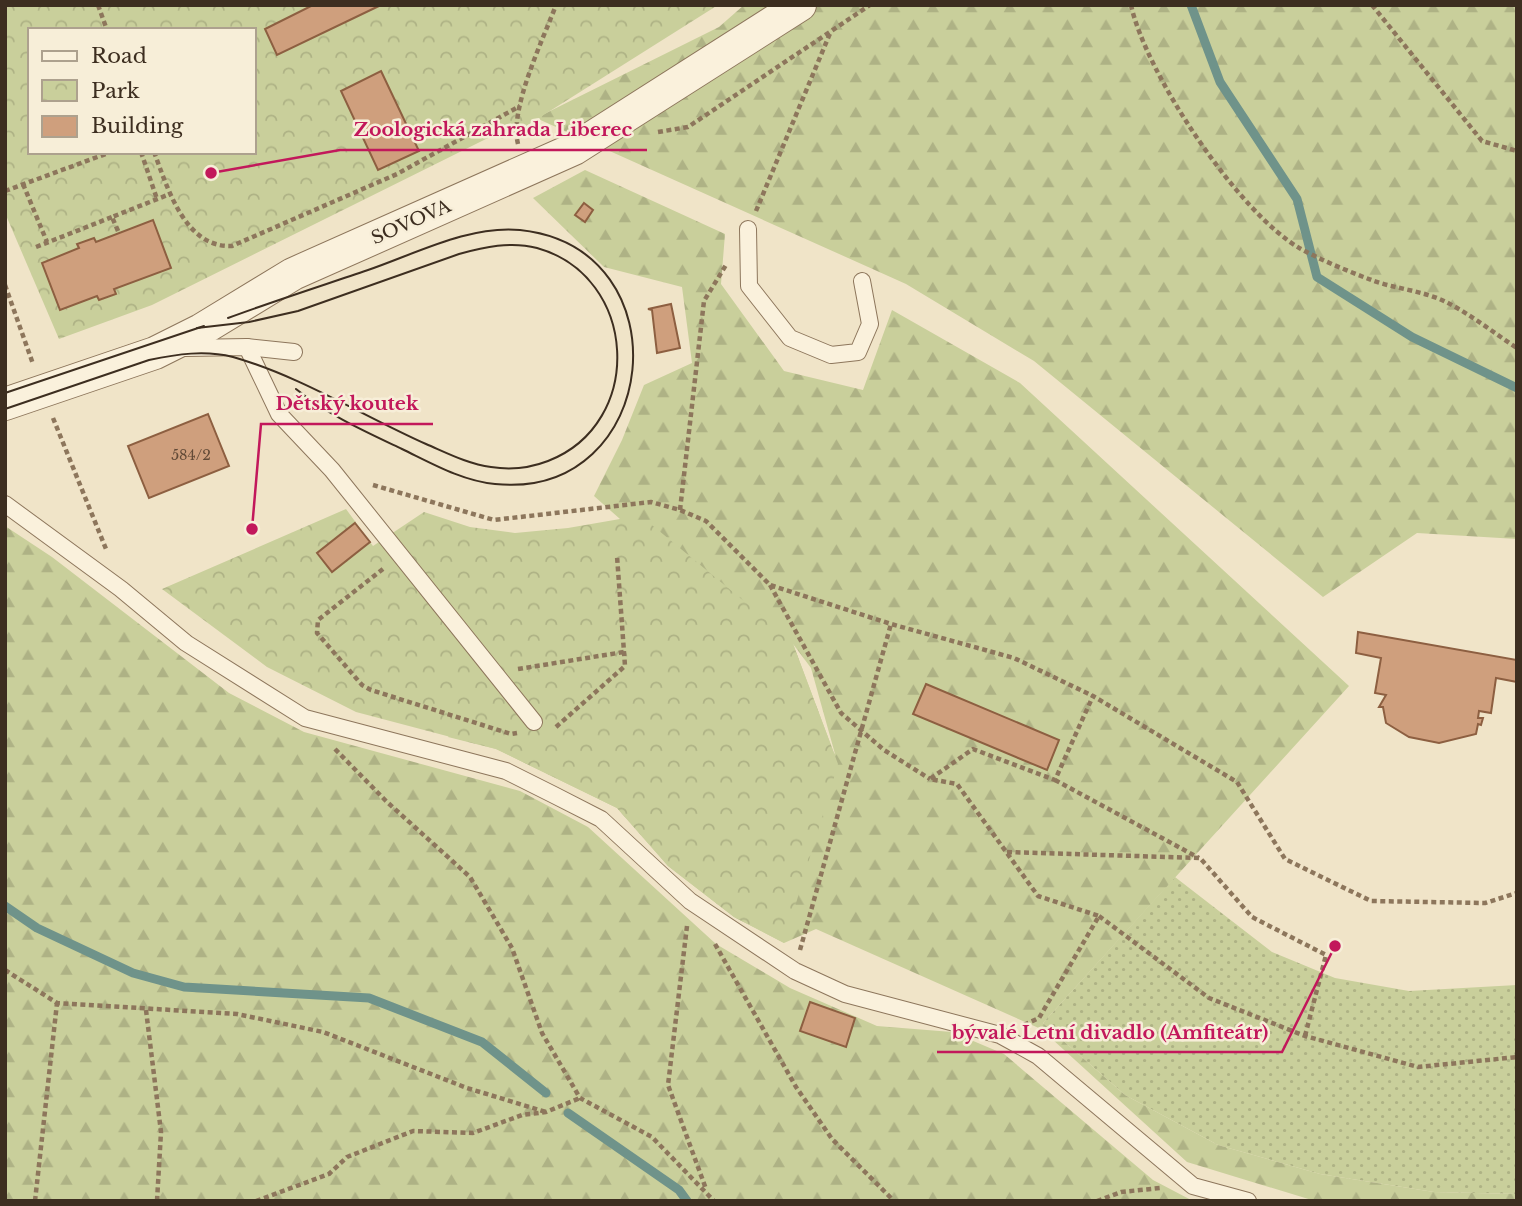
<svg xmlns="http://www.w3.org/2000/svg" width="1522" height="1206" viewBox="0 0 1522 1206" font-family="'Libre Baskerville',serif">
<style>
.grass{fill:url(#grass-dots)}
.forest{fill:url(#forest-firs);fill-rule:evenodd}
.park{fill:url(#park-crowns);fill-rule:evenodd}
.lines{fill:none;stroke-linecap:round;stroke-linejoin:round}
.stream{stroke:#6f938a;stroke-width:9}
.building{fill:#cf9f7d;stroke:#8d5f41;stroke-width:2}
.lane-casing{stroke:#8d765c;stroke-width:18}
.street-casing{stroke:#8d765c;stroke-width:34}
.path{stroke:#8d765c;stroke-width:4.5;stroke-dasharray:5 3.5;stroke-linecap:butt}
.lane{stroke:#faf1dc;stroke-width:16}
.street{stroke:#faf1dc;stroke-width:32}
.tram{stroke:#3d2e20;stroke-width:2}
.labels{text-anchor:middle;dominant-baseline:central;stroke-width:5;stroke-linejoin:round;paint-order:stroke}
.number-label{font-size:14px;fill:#624a37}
.street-label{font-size:18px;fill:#3d2e20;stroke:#f7eed8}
.leader{fill:none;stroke:#c2185b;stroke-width:2.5}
.callout-dot{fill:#c2185b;stroke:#f7eed8;stroke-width:2.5}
.callout-label{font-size:19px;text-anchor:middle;font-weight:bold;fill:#c2185b;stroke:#f7eed8;stroke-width:5;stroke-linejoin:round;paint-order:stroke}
</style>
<defs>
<pattern id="grass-dots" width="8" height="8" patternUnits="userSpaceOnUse" patternTransform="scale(1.75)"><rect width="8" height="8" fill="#c9cf9b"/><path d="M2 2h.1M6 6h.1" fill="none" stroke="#aeb285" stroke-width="1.8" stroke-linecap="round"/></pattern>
<pattern id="forest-firs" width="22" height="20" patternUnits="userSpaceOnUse" patternTransform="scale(1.75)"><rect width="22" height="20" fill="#c9cf9b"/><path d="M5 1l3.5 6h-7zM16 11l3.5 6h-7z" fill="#aeb285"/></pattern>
<pattern id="park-crowns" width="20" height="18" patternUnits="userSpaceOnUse" patternTransform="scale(1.75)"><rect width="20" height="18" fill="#c9cf9b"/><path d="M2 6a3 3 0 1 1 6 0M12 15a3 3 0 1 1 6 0" fill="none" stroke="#aeb285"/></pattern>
</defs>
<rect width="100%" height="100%" fill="#f0e4c8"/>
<path class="grass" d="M1175,877L1272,952L1335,978L1409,991L1517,985V1194L1434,1192L1320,1174L1218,1145L1125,1095L1043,1023Z"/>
<g class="forest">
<path d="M744,5H1517V539L1417,533L1323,597L1034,361L906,284L536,118L719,27Z"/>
<path d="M585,170L725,234L721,284L784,371L863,390L892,310L1020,383L1349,686L1043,1023L1125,1095L1218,1145L1320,1174L1434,1192L1517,1194V1201H1315L1187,1162L1041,1029L816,929L784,943L734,917L668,866L617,808L496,749L448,737L620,519L594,496L622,440L644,385L692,363L682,287L604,267L533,198ZM793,644L811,668L835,754L834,753Z"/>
<path d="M5,526L52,557L229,693L304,732L520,791L588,827L716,944L790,988L877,1026L952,1032L1004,1054L1153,1180L1193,1201H5Z"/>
</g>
<g class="park">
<path d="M5,5H718L515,133L502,139L497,136L488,138L152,305L59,339L5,213ZM30,30H254V152H30Z"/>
<path d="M346,509L373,546L424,512L470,527L515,533L568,528L620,519L652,525L792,641L838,764L784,943L734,917L668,866L617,808L496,749L356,712L267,667L162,589Z"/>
</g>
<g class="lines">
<g class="stream">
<path d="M1191,5L1220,82L1297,199L1317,277L1412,337L1517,388"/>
<path d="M5,906L37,928L133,973L184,987L369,998L482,1042L546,1093"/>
<path d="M568,1113L679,1190L687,1201"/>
</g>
</g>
<g class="building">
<path d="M381,5L277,55L265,29L313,5Z"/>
<path d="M381,71L419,151L378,170L341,91Z"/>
<path d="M584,203L593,210L585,222L575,215Z"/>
<path d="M153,220L171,268L114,289L116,294L99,300L97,296L60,310L42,263L79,248L77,244L94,238L96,242Z"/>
<path d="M671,304L680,348L657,353L652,310L648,309Z"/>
<path d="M208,414L229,466L149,498L128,446Z"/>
<path d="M355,523L370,542L332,572L317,553Z"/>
<path d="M1358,632L1517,660V682L1496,678L1491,713L1479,711L1478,718H1483L1481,725L1478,724L1476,734L1439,743L1409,737L1386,723L1383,707H1379L1386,695L1375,693L1381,658L1356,653Z"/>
<path d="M926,684L1059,740L1047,770L913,714Z"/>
<path d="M810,1002L855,1018L846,1047L800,1031Z"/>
</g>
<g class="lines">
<defs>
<g id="lane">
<path d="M748,229L749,286L790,338L831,355L858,352L870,324L862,281"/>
<path d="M247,347L279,414L332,470L534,722"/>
<path d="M185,348L247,347L294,352"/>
<path d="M5,504L121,589L186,643L305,718L506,771L554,795L601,819L690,901L795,971L845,994L1000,1035L1038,1056L1193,1186L1248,1201"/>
</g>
<path id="street" d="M5,404L155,353L201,330L293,274L574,149L800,5"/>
</defs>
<use href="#lane" class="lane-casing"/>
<use href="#street" class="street-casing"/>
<g class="path">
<path d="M98,5L107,30"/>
<path d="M1131,5C1146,74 1239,214 1301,249C1323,261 1350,272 1374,281C1397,289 1424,291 1446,302C1470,314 1494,333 1517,348"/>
<path d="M1372,5L1482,141L1517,151"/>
<path d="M658,132L688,127L870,5"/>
<path d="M518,144C509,109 543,40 556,5"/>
<path d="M141,152L157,199"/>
<path d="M154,152C168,189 185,248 232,246L397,174L520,106"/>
<path d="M23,184L47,242"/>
<path d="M5,191L111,152"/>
<path d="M756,211L831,31"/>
<path d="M118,231L112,217L170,194"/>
<path d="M36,247L112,217"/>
<path d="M5,285L33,364"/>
<path d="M53,418L106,549"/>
<path d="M373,485L494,520L651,502L680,510L706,521L770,585L891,624L1014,658L1093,696"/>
<path d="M680,510L704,301L726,265"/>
<path d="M383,569L318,620L317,633L362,685L371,690L511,734L517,733"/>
<path d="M770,585L841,713L884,750L930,779"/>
<path d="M518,669L624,652"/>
<path d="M556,727L625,666L617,556"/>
<path d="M335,749L386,801L470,877L512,948L542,1033L580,1098L652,1137L714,1201"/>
<path d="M1055,780L1199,858"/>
<path d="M1007,852L1200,858L1252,917L1326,955L1305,1036"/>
<path d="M1099,916L1209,998L1305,1036L1418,1067L1517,1057"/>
<path d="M687,926L668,1085L706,1189"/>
<path d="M715,944L796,1087L832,1139L894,1201"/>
<path d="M800,950L891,624"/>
<path d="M5,970L57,1003L237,1014L323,1032L467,1088L546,1112"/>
<path d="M146,1010L161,1132L157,1201"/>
<path d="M1024,1025L1039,1018L1099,916L1038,896L957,784L930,779L973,749L1055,780L1093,696L1237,782L1285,859L1371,901L1485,903L1517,893"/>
<path d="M35,1201L57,1003"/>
<path d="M256,1201L329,1174L347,1157L413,1131L473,1133L522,1115L546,1112L580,1098"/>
<path d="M1097,1201L1121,1192L1160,1188"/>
</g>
<use href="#lane" class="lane"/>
<use href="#street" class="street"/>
<g class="tram">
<path d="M228,318C274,301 321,286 368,270C415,254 469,225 520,230C687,248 661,501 495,484C462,481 431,463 402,449C364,431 328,415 296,389"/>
<path d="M5,393L204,326"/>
<path d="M5,409L149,360C177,354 205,350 233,357C300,376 363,416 426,444C447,453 468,464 491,467C510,470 530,468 548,461C646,423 638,276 537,248C511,241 484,247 459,254L298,311L249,322L197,328"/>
</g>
</g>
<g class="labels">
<g class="number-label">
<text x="191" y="455">584/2</text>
</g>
<g class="street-label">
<text transform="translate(411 222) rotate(-24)">SOVOVA</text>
</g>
</g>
<path class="leader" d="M211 173L340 150H647M252 529L261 424H433M1335 946L1282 1052H937"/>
<g class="callout-dot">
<circle cx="211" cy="173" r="7"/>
<circle cx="252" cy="529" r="7"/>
<circle cx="1335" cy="946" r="7"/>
</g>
<g class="callout-label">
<text x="493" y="136">Zoologická zahrada Liberec</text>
<text x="347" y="410">Dětský koutek</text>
<text x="1110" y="1039">bývalé Letní divadlo (Amfiteátr)</text>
</g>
<rect width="1522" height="1206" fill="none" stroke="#3d2e20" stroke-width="14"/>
<rect x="28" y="28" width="228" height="126" fill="#f7eed8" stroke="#ada18e" stroke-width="2"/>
<rect x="42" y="51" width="35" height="10" fill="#faf1dc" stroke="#ada18e" stroke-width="2"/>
<text x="91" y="63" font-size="21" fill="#3d2e20">Road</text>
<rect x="42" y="80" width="35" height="21" fill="url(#park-crowns)" stroke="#ada18e" stroke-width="2"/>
<text x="91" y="98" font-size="21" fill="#3d2e20">Park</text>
<rect x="42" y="116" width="35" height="21" fill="#cf9f7d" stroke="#ada18e" stroke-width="2"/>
<text x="91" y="133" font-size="21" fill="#3d2e20">Building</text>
</svg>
